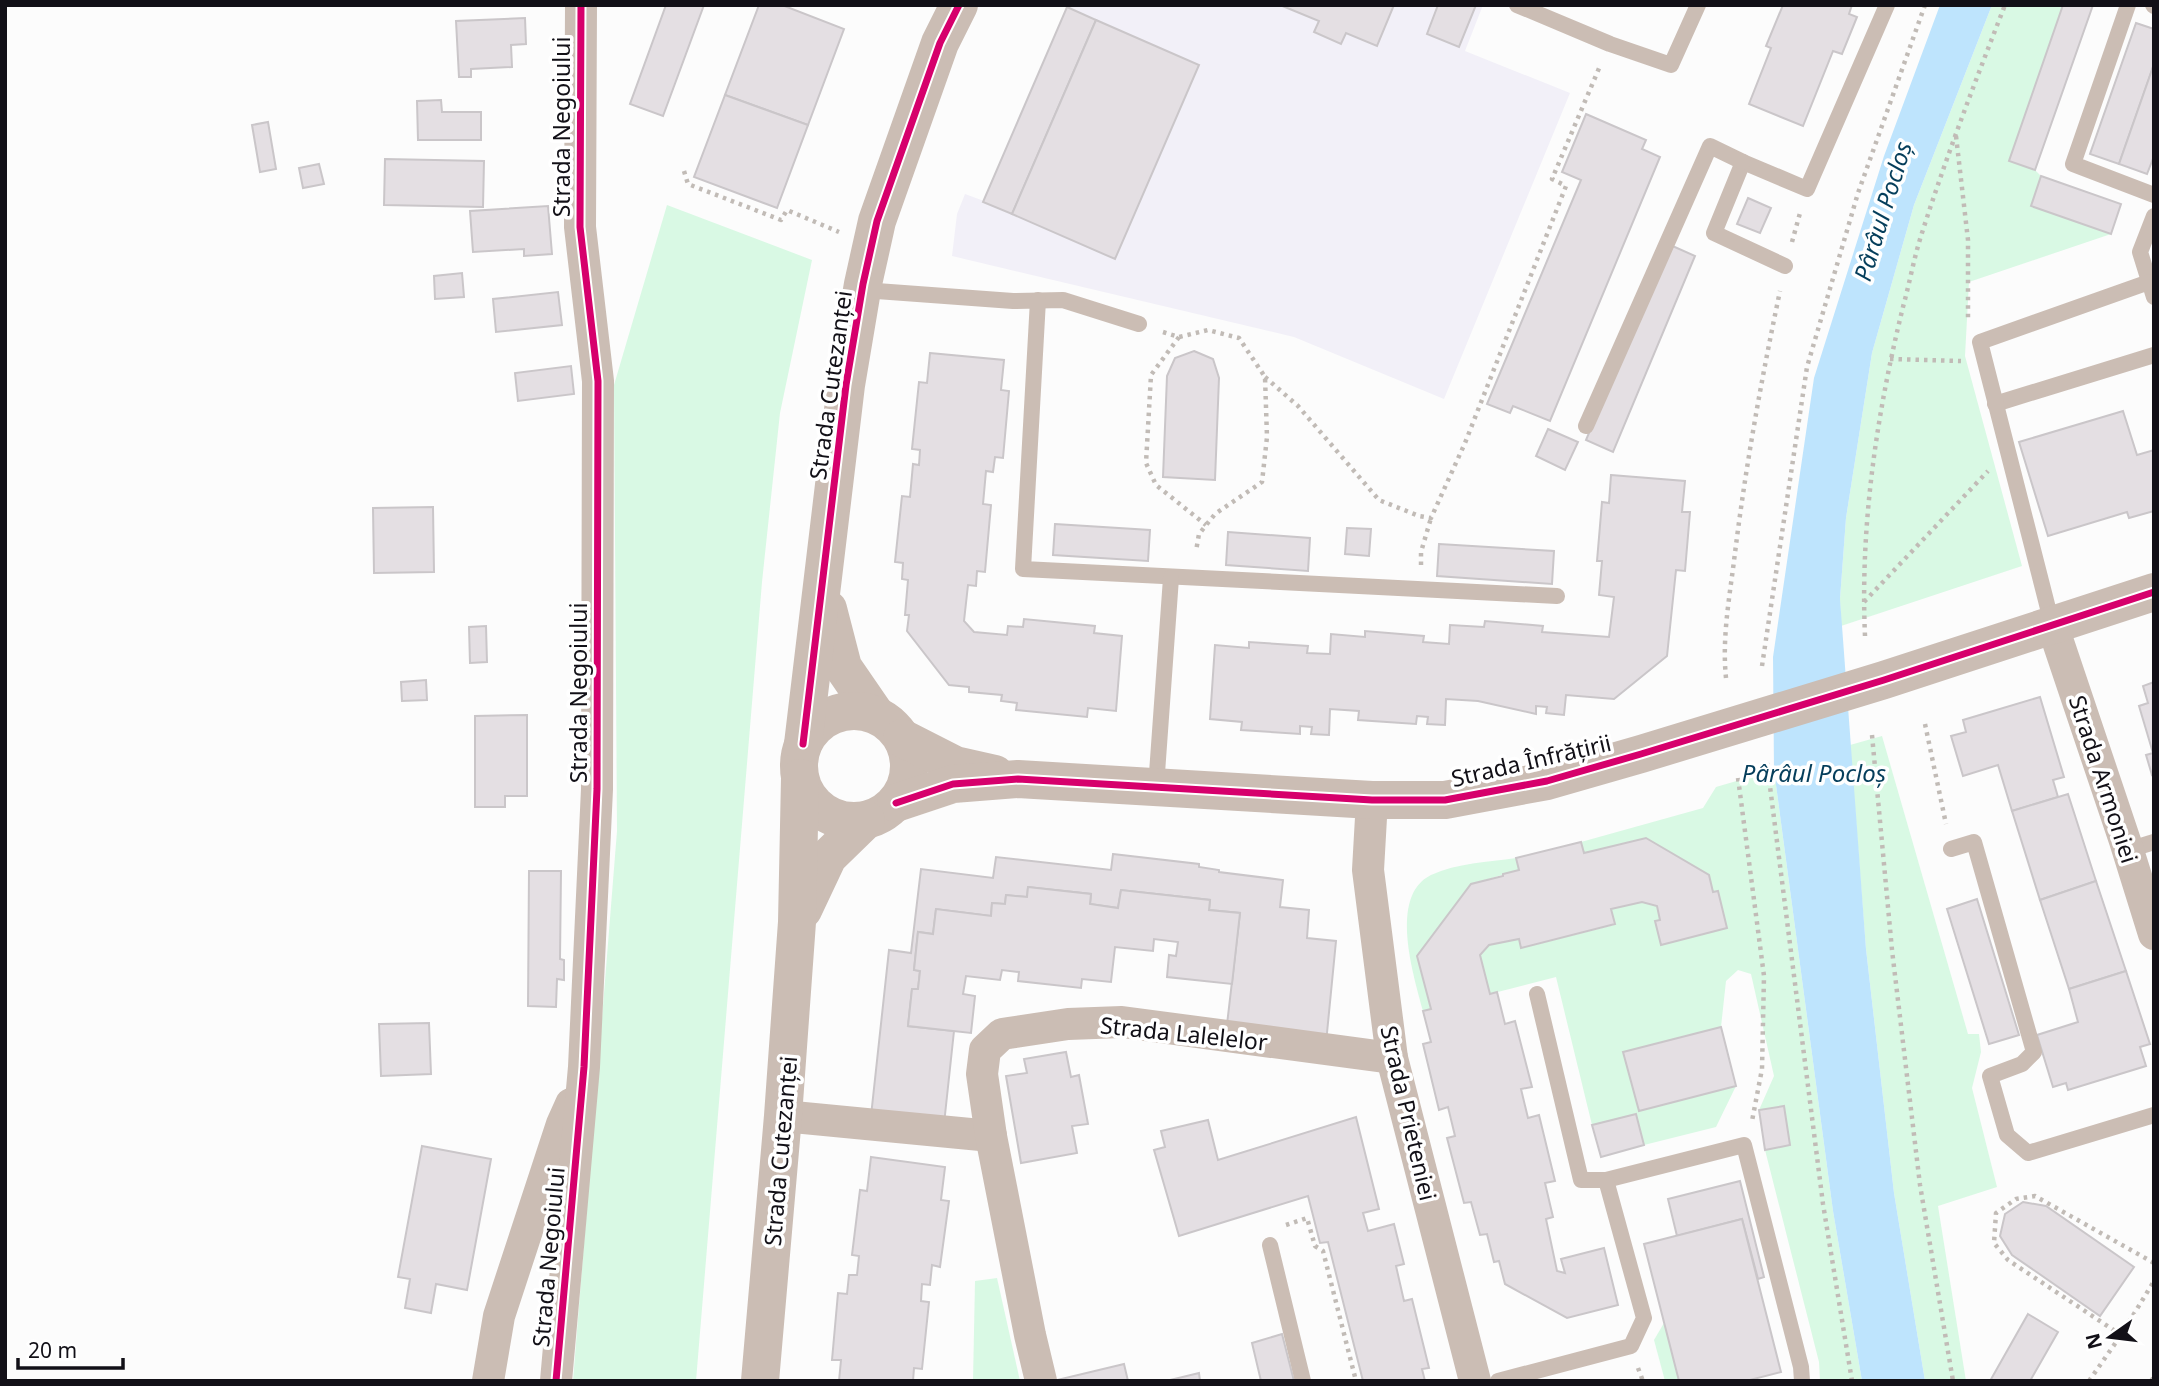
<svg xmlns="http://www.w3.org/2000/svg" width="2159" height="1386" viewBox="0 0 2159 1386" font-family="'Noto Sans',sans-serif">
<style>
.built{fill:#f2f0f8}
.green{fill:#d9f9e4}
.water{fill:#bee4fd}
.building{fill:#e4dfe3;stroke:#cac6c9;stroke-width:2}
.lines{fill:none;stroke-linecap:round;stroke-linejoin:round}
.path{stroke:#c1bbb6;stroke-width:4.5;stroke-dasharray:3.5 5;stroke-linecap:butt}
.service{stroke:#cbbdb4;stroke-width:16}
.minor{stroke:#cbbdb4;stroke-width:32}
.tertiary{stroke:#cbbdb4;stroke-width:38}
.cycleway-casing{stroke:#fff;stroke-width:11}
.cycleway{stroke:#d6006c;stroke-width:7}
.labels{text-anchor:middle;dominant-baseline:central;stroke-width:7;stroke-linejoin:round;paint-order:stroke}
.street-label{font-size:23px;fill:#121017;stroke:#fff}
.water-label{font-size:24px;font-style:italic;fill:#053e5b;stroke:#fff}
</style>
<rect width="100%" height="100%" fill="#fcfcfc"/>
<path class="built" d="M1062,5H1483L1465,51L1570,93L1444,399L1294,337L952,256L957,214L965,194L984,201L1067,8Z"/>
<g class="green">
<path d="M1992,5H2063L2010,161L2035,170L2041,176L2031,206L2111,234L1969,282L1965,356L2022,566L1841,626L1840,599L1846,518L1872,353L1914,205Z"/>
<path d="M667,205L812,260L780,413L762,582L696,1381H573L617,831L614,385Z"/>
<path d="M1882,736L1968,1034H1979L1981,1052L1972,1088L1997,1187L1938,1206L1966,1381H1925L1894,1193L1866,949L1850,745Z"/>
<path d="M1774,770L1833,1211L1862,1381H1820L1819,1362L1765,1150L1790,1145L1784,1106L1759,1110L1774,1076L1751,974L1738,970L1726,981L1721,1027L1736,1086L1716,1127L1644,1145L1636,1114L1592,1125L1556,977L1490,994L1480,955L1489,945L1519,939L1522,948L1614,925L1611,909L1642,902L1657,906L1660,920L1656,921L1661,945L1727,928L1718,891L1713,892L1709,875L1646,838L1584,853L1581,842L1703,808L1716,787Z"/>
<path d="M1516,858L1519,870L1471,884L1417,956L1431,1009L1423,1011C1414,976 1388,896 1431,875C1457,863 1488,862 1516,858Z"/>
<path d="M997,1278L1020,1381H973L975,1281Z"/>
<path d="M1664,1323L1679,1381H1665L1654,1340Z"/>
</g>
<path class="water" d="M1940,5H1992L1914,205L1872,353L1846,518L1840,599L1866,949L1894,1193L1925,1381H1862L1833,1211L1774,770L1773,657L1814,378L1884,156Z"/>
<g class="building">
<path d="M666,5H704L663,116L630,104Z"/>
<path d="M759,5H782L844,29L808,125L725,95Z"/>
<path d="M1280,5H1394L1377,46L1346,33L1341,44L1314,32L1319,21Z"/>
<path d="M1438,5H1476L1459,47L1427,34Z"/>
<path d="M1783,5H1852L1849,14L1857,17L1842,54L1833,51L1803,126L1749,104L1771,48L1766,46Z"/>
<path d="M2063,5H2093L2035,170L2009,161Z"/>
<path d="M1067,7L1096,20L1012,214L983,202Z"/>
<path d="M525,18L526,44L511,45L512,67L471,69V77H459L456,21Z"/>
<path d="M1096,20L1199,65L1115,259L1012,214Z"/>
<path d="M2136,23L2154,29V64L2119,164L2090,154Z"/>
<path d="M2154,64V156L2147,174L2119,164Z"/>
<path d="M725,95L808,125L777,208L694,177Z"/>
<path d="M441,100L442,112H481V140H418L417,101Z"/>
<path d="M1586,114L1646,140L1642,149L1660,157L1550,421L1513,406L1510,413L1487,404L1581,180L1562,172Z"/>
<path d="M268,122L276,169L260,172L252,125Z"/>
<path d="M385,159L484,161L483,207L384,205Z"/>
<path d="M319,164L324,184L303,188L299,168Z"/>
<path d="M2041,176L2121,204L2111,234L2031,206Z"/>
<path d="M1748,198L1771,208L1760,233L1737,224Z"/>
<path d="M548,206L552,254L524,256V249L473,252L470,211Z"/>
<path d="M1668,244L1695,256L1613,452L1586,440Z"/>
<path d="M462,273L464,297L435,299L434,276Z"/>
<path d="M558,292L562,325L496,332L493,299Z"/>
<path d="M1194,351L1213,359L1219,378L1215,480L1163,477L1167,376L1175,358Z"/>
<path d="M930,353L1004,360L1001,390L1009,391L1003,458L995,457L993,472L986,471L983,504L991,505L985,572L977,571L976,586L968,585L964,621L974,632L1007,635L1008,626L1023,627L1024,619L1095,626L1094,633L1122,636L1116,711L1088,708L1087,717L1016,710L1017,703L1001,701L1002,695L969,692V687L949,685L907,631L909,615H905L908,580L902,579L903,563L895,562L902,496L910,497L913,464L919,465L920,450L912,449L919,382L927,383Z"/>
<path d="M571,366L574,394L518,401L515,373Z"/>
<path d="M2123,411L2137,455L2154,450V511L2129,518L2127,512L2048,536L2019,442Z"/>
<path d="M1548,429L1578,442L1565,470L1536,456Z"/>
<path d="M1611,475L1685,481L1682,512H1690L1685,571L1676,570L1667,656L1614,699L1566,695L1564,715L1546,713L1547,707L1536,706V714L1478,701L1446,699L1445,725L1427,724L1428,717L1417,716L1416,724L1358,720L1359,711L1330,709L1329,735L1311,734L1312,727L1300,726V734L1241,730L1242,722L1210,719L1215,645L1249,648V642L1308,646L1307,653L1330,654L1331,634L1365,637V631L1424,636L1423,642L1449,644L1450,625L1484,627L1485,621L1543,626L1542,632L1609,637L1614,597L1599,595L1602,561H1597L1602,502L1609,503Z"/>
<path d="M433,507L434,572L374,573L373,508Z"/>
<path d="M1055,524L1150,530L1148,561L1053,555Z"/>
<path d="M1347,528L1371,529L1369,556L1345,554Z"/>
<path d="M1228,532L1310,538L1308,571L1226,565Z"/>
<path d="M1439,544L1554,551L1552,584L1437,576Z"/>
<path d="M486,626L487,662L470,663L469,627Z"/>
<path d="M426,680L427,700L402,701L401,682Z"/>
<path d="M2154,682V774L2152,775L2146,755L2153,753L2139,706L2148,703L2143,686Z"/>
<path d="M2040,697L2064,777L2053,780L2058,797L2012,811L1998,765L1963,776L1951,736L1966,732L1963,720Z"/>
<path d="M527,715V796H505V807H475V716Z"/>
<path d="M2068,794L2096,881L2040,900L2012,811Z"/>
<path d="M1646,838L1709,875L1713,892L1718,891L1727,928L1661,945L1655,921L1660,920L1657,906L1642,902L1611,909L1615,924L1521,948L1519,939L1489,945L1480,955L1490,994L1497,992L1505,1024L1515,1021L1532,1087L1521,1089L1528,1118L1539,1115L1555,1181L1545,1183L1553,1217L1546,1219L1557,1271L1565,1273L1561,1259L1604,1248L1618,1305L1567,1318L1505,1284L1499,1261L1494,1262L1487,1234L1480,1235L1471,1202L1464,1203L1447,1138L1455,1136L1448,1107L1439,1110L1423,1044L1431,1042L1423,1011L1431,1009L1417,956L1471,884L1503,876V874L1519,870L1516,858L1581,842L1584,853Z"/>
<path d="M1113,854L1199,864V867L1219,870V872L1283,880L1280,907L1309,910L1307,938L1336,941L1326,1043L1226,1033L1240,913L1209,910L1210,900L1121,890L1118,908L1090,904L1091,894L1028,887L1027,897L1006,895L1005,904L992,903L991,916L936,909L933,934L918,932L914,970L920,971L918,989H912L908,1026L954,1031L944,1124L871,1116L889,950L911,953L921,869L993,878L996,857L1111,870Z"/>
<path d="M529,871H561L560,959L564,960V980L557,979L556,1007L528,1006Z"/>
<path d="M2096,881L2126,971L2069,989L2040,900Z"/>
<path d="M1028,887L1091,894L1090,904L1118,908L1121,890L1210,900L1209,910L1240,913L1232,984L1167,977L1169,955L1176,956L1178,942L1154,939L1153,951L1115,947L1111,982L1082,979L1081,988L1018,981L1019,972L1002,970L1000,980L966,976L963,994L975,996L971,1033L908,1026L912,989H918L920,971L914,970L918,932L933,934L936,909L991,916L992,903L1005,904L1006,895L1027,897Z"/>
<path d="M1977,899L2019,1035L1989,1044L1947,909Z"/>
<path d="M2126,971L2150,1044L2140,1047L2146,1066L2068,1090L2066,1083L2053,1087L2037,1035L2078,1022L2069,989Z"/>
<path d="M429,1023L431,1074L381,1076L379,1024Z"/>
<path d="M1721,1027L1736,1086L1639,1111L1623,1052Z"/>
<path d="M1066,1052L1071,1077L1079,1075L1088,1124L1072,1126L1077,1153L1021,1163L1006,1076L1027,1073L1024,1059Z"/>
<path d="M1784,1106L1790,1145L1765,1150L1759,1110Z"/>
<path d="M1636,1114L1644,1145L1601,1157L1592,1125Z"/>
<path d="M1356,1117L1379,1209L1363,1213L1368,1231L1394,1224L1404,1264L1396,1266L1404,1301L1412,1299L1429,1368L1422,1369L1425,1381H1363L1328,1242L1320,1243L1308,1196L1179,1236L1154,1150L1165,1147L1161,1131L1208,1120L1218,1160Z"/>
<path d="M422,1146L491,1159L467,1290L436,1284L431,1313L405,1308L410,1279L398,1277Z"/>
<path d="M871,1157L945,1167L941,1200L949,1201L940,1267L932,1265L930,1285L922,1284L921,1301L929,1302L922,1369L914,1368L913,1381H839L841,1360H832L838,1293L847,1294L849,1275H857L859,1256L852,1255L860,1190L867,1191Z"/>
<path d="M1740,1181L1764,1277L1758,1279L1742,1219L1677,1236L1668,1199Z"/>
<path d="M2023,1202L2046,1206L2134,1267L2100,1316L2012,1255L2000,1236L2005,1214Z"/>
<path d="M1742,1219L1781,1372L1746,1381H1679L1644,1244Z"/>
<path d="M2028,1314L2058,1332L2030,1381H1990Z"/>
<path d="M1282,1334L1294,1381H1261L1252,1343Z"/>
<path d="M1124,1364L1128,1381H1057V1380Z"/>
<path d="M1199,1373L1200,1381H1166Z"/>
</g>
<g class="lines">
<g class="path">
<path d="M1956,136L1968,240V319"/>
<path d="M684,171L688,184L781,220L787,210L839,232"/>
<path d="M1792,242L1800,213"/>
<path d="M1163,332L1179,337L1208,330L1239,338L1265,377L1267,437L1262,482L1215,514L1199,534L1196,551"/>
<path d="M1179,337L1151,375L1146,463L1156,485L1206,525"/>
<path d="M1890,359L1961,361"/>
<path d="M1265,377L1298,406L1379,500L1419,516L1431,518L1465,443L1566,186L1552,179L1600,66"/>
<path d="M1421,565V552L1431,518"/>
<path d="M1864,602L1988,471"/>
<path d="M1865,636C1860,524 1877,411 1904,303C1910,281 1914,258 1921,236C1946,157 1975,82 2005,5"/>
<path d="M1762,666L1807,367L1858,193L1925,5"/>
<path d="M1726,678C1722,639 1729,600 1734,561C1745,470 1761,381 1780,291"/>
<path d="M1925,724L1946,824"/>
<path d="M1872,735L1892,950L1920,1185L1953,1381"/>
<path d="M1767,763L1823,1204L1852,1381"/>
<path d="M1738,778L1764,976L1762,1069L1752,1121"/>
<path d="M1286,1225L1307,1218L1315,1246L1323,1251L1356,1381"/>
<path d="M2154,1263L2035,1196L2016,1199L1996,1213L1994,1243L2008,1260L2121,1335L2154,1281"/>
<path d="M1638,1368L1643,1381"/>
<path d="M2089,1381L2121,1335"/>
<path d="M2151,1381L2154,1377"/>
</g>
<g class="service">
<path d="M1517,5L1610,44L1671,65L1698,5"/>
<path d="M2128,5L2073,164L2154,195"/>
<path d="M2153,5L2154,6"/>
<path d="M2154,216L2140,252L2154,297"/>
<path d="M1785,266L1714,233L1743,162L1807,189L1887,5"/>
<path d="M863,290L1013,301L1063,300L1139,324"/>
<path d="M1038,300L1023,569L1557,596"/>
<path d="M1995,404L2154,355"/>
<path d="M1586,426L1710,146L1743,162"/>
<path d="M2052,624L1980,342L2149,282"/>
<path d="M1156,787L1171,578"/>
<path d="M1951,849L1974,842L2034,1052L2022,1064L1990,1076L2007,1135L2028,1153L2154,1115"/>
<path d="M2128,850L2154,842"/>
<path d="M1606,1180L1744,1145L1801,1367L1802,1381"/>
<path d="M1270,1245L1303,1381"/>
<path d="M1498,1381L1631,1346L1644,1318L1606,1180H1581L1537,994"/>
</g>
<g class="minor">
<path d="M2052,624L2125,841L2154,934"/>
<path d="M1372,800L1368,870L1392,1058L1475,1381"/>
<path d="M783,1116L991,1136"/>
<path d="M488,1381L499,1316L562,1124L571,1104"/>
<path d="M556,1381L584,1067L597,789L598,381L580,227L581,5"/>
<path d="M1041,1381L1030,1335L991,1136L982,1074L985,1050L1002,1034L1068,1024L1122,1022L1392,1058"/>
</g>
<g class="tertiary">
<path d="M828,609L843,667L876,715"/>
<circle cx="854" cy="766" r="55"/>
<path d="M902,738L955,765L995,774"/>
<path d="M803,744L846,385L863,284L877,221L940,43L959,5"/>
<path d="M896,803L953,784L1018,779L1372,800H1445L1547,781L1641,754L1884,680L2154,592"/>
<path d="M803,910L828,857L866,820"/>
<path d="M760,1381L783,1116L797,922L800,778"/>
</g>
<defs>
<g id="cycleway">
<path d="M803,744L846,385L863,284L877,221L940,43L959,5"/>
<path d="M896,803L953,784L1018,779L1372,800H1445L1547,781L1641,754L1884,680L2154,592"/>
<path d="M556,1381L584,1067L597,789L598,381L580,227L581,5"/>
</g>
</defs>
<use href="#cycleway" class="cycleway-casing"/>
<use href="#cycleway" class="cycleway"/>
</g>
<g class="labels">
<g class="street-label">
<text transform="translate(561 127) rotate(-90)">Strada Negoiului</text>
<text transform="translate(830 385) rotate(-82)">Strada Cutezanței</text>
<text transform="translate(578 693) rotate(-90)">Strada Negoiului</text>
<text transform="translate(1531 760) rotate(-13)">Strada Înfrățirii</text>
<text transform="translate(2104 779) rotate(72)">Strada Armoniei</text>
<text transform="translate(1184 1033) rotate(6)">Strada Lalelelor</text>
<text transform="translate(1409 1113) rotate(77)">Strada Prieteniei</text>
<text transform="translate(780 1151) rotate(-85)">Strada Cutezanței</text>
<text transform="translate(548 1257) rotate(-85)">Strada Negoiului</text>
</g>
<g class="water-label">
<text transform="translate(1882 211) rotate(-73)">Pârâul Pocloș</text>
<text x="1814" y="772">Pârâul Pocloș</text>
</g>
</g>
<rect width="2159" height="1386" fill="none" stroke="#121017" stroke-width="14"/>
<g transform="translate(2110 1337) rotate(256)" stroke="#ffffff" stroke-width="5" paint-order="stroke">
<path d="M0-5L12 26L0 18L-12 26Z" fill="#121017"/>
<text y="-10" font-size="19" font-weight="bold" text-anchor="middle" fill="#121017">N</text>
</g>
<path d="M18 1358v10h105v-10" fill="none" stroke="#121017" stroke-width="3.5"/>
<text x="28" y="1358" font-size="21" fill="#121017" stroke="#ffffff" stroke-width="5" paint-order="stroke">20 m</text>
</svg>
